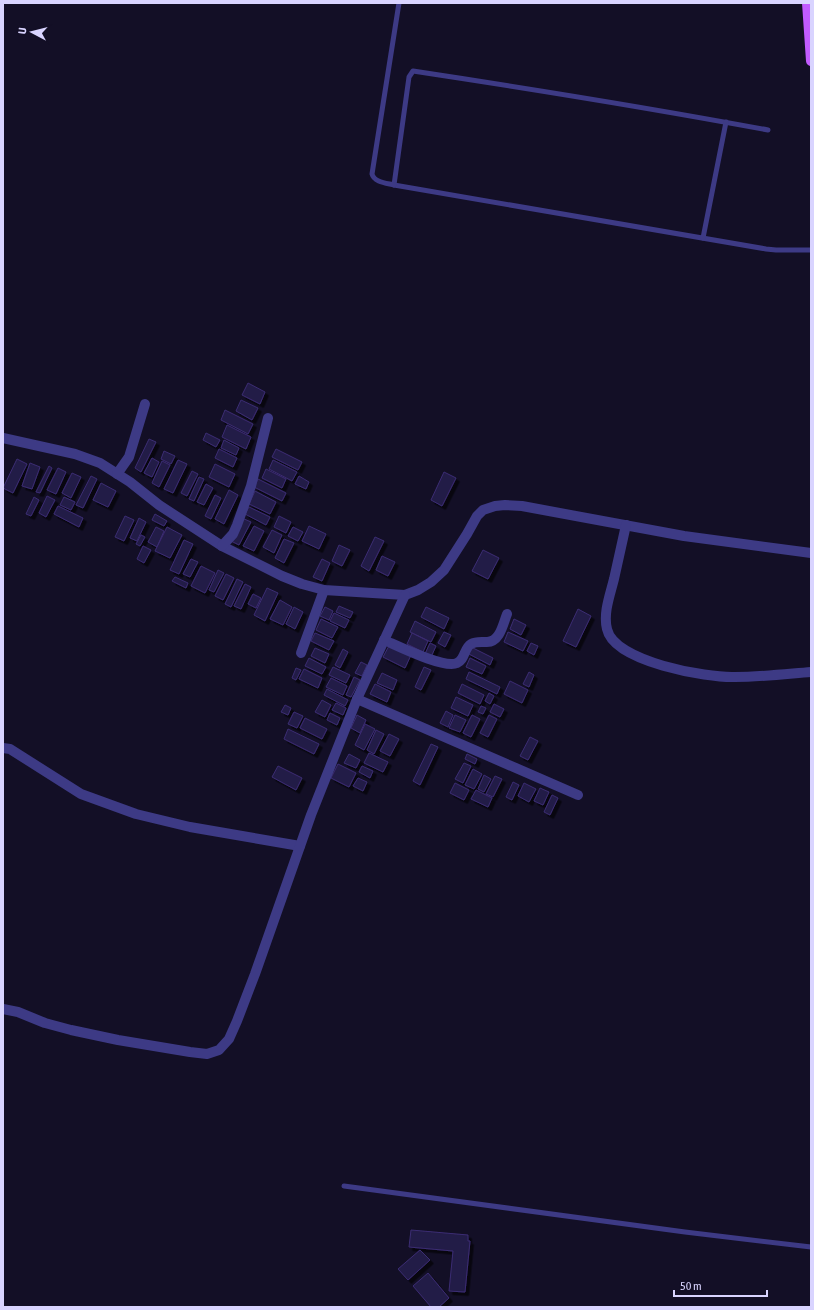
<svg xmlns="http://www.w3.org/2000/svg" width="814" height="1310" viewBox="0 0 814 1310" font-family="'Asap Condensed',sans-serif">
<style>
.building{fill:#241b47;stroke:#3b2d73;filter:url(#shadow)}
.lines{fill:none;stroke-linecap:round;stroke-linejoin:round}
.service{stroke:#3d3a85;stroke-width:5}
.minor{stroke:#3d3a85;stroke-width:10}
.primary{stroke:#c25bff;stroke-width:10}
</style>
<defs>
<filter id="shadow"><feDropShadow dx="3.5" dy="3.5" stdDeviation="0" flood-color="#0009"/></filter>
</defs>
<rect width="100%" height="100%" fill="#130f26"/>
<g class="building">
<path d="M248,383L265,392L260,404L242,395Z"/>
<path d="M241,400L258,408L252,420L236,411Z"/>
<path d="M225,410L253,424L248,434L221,420Z"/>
<path d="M227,425L251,437L246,449L222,437Z"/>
<path d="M206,433L220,440L216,447L203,440Z"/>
<path d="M149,439L156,442L141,472L135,468Z"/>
<path d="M224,440L239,448L236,455L221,448Z"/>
<path d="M219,449L237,458L233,467L215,458Z"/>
<path d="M276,449L302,462L298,470L272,457Z"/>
<path d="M164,451L175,456L171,464L161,459Z"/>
<path d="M152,458L159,462L152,477L144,473Z"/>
<path d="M17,459L27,464L13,493L3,488Z"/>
<path d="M178,460L187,464L173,493L164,489Z"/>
<path d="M273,460L297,472L292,481L269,469Z"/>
<path d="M162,461L170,465L159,487L152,483Z"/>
<path d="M30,463L40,467L32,489L22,486Z"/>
<path d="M215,464L235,474L229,487L209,477Z"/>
<path d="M49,466L52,468L40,493L36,492Z"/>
<path d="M58,468L66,472L56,494L47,490Z"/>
<path d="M266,469L286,479L282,488L262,478Z"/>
<path d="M192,471L198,474L187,496L181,493Z"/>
<path d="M444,472L456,478L442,506L431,500Z"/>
<path d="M72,473L81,477L71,498L62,493Z"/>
<path d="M91,476L97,479L83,508L76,505Z"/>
<path d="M299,476L309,482L306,489L295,484Z"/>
<path d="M199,477L204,479L194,501L189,499Z"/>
<path d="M258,479L286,493L282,501L254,487Z"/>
<path d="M101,483L116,491L108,507L93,500Z"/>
<path d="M206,484L213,488L204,505L197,502Z"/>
<path d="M229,490L238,495L224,524L215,519Z"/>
<path d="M255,491L276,502L270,514L249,504Z"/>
<path d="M215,495L221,498L211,519L205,516Z"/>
<path d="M47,496L55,500L46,517L39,513Z"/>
<path d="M34,497L39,500L31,516L26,514Z"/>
<path d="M64,497L75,502L71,510L60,505Z"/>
<path d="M58,506L83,518L79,527L54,514Z"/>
<path d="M249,507L270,517L266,525L245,514Z"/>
<path d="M155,514L167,521L164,526L152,520Z"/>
<path d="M125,516L134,520L124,541L115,537Z"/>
<path d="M279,516L291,522L286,533L274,527Z"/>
<path d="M139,518L146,522L137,541L130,538Z"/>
<path d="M242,518L251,522L239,545L231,541Z"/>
<path d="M254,526L264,531L254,551L243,546Z"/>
<path d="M309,526L326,534L319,549L302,541Z"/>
<path d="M156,527L164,531L157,547L148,542Z"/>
<path d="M167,527L182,535L170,558L155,551Z"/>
<path d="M293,527L303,532L298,541L288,536Z"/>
<path d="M272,530L282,535L274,553L263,547Z"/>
<path d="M141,535L145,537L140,546L136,544Z"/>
<path d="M375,537L384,541L369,571L361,566Z"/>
<path d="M284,539L294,543L284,563L275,558Z"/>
<path d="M184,540L193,544L179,574L170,570Z"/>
<path d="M339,545L350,550L342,566L332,561Z"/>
<path d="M143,546L151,550L144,563L137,559Z"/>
<path d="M483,550L499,558L488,579L472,571Z"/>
<path d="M382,556L395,562L388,576L376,570Z"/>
<path d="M191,559L198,562L190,577L183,574Z"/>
<path d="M322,559L330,563L322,581L313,577Z"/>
<path d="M201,566L215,573L205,593L191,586Z"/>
<path d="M218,570L224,573L214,592L209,590Z"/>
<path d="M226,574L234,578L223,600L215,596Z"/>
<path d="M175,577L188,583L186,588L172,581Z"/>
<path d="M237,579L243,582L231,607L225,604Z"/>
<path d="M245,584L251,587L241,609L234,606Z"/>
<path d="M267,588L278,593L265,621L254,615Z"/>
<path d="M253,594L261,598L256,608L248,604Z"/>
<path d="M280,600L292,607L283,625L270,619Z"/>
<path d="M339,606L353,612L350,618L336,612Z"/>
<path d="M294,607L303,612L295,629L286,624Z"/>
<path d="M325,607L333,611L329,620L320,616Z"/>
<path d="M426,607L449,618L444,629L421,617Z"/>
<path d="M578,609L591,616L576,647L563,641Z"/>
<path d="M334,613L349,620L345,628L330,621Z"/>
<path d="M321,619L338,627L332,638L316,630Z"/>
<path d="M514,619L526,625L521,635L510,629Z"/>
<path d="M415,621L436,632L431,642L410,632Z"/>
<path d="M444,632L451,635L445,647L438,643Z"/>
<path d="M508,632L528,641L523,651L504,642Z"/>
<path d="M315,633L334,641L329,650L311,641Z"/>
<path d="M412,633L428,641L423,652L407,644Z"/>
<path d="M430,643L436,646L431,657L425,654Z"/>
<path d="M531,643L538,646L534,655L527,651Z"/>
<path d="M390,644L411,655L405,668L383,657Z"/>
<path d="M471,647L493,658L490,665L467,653Z"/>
<path d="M315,648L329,654L325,663L311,656Z"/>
<path d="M343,649L348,652L340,668L335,665Z"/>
<path d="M309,658L326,667L322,674L305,666Z"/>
<path d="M470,658L486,666L482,674L466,667Z"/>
<path d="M361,662L367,665L362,676L355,673Z"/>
<path d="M333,667L350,675L346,683L329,675Z"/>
<path d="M424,667L431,670L421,690L415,687Z"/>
<path d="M296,668L301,670L296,680L292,678Z"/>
<path d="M304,669L322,678L318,688L299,679Z"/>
<path d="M469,672L500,687L497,694L466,679Z"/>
<path d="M529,672L534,675L529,687L523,684Z"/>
<path d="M382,673L397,680L393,690L377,683Z"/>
<path d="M354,677L360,680L351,697L346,695Z"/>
<path d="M331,678L347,686L343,695L326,687Z"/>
<path d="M510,681L528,690L522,703L504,694Z"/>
<path d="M375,684L391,692L387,702L370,694Z"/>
<path d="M462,684L484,695L480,704L458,693Z"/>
<path d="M327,689L348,700L345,706L324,695Z"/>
<path d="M489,693L494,696L490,704L485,701Z"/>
<path d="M456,697L473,705L468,716L451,708Z"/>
<path d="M322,700L331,705L325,717L315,712Z"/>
<path d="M336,703L346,708L343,715L332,710Z"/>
<path d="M494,704L504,709L500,717L490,712Z"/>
<path d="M285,705L291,708L288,715L281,712Z"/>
<path d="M481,706L486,708L483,714L478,712Z"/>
<path d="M446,711L453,715L448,727L440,723Z"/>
<path d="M294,712L303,716L297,728L288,724Z"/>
<path d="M330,713L340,718L337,725L327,720Z"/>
<path d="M357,715L366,720L360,733L351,728Z"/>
<path d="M455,715L466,720L460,732L449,728Z"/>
<path d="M472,715L480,719L471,737L463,733Z"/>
<path d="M489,715L497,719L488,737L480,733Z"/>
<path d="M305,718L327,729L322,739L300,728Z"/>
<path d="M365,724L375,729L364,750L355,745Z"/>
<path d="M288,729L319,744L314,754L284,739Z"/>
<path d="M376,730L384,734L374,754L367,750Z"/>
<path d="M389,734L399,739L390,756L380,751Z"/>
<path d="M530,737L538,741L528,760L520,756Z"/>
<path d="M431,744L438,747L420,785L413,781Z"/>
<path d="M369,753L388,762L383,772L364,763Z"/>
<path d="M349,754L360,760L356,768L344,763Z"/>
<path d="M467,754L477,759L475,764L465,759Z"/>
<path d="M464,763L471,766L463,783L455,779Z"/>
<path d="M338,764L356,773L349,787L331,778Z"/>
<path d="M278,766L302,778L296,790L272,777Z"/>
<path d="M362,766L373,771L370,778L359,772Z"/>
<path d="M473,769L482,774L474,789L465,785Z"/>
<path d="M484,775L491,779L484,792L478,789Z"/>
<path d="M495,776L502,779L493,797L486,794Z"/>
<path d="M358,778L367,782L363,791L353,786Z"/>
<path d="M513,782L519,785L512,800L506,797Z"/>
<path d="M455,783L469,790L464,800L450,793Z"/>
<path d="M524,783L536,789L529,802L518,796Z"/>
<path d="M540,788L549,792L543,805L534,801Z"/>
<path d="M476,790L492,798L488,807L471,799Z"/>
<path d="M552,795L558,798L550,815L544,812Z"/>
<path d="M411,1230L468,1235V1241H470L465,1292L449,1291L453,1251L409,1247Z"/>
<path d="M420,1250L430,1260L408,1280L398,1269Z"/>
<path d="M428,1273L449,1298L439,1307H431L413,1286Z"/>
</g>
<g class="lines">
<g class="service">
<path d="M768,130C650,108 532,89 413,71L409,77L394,185L766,249L776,250H811"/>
<path d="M394,185C386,183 374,182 372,174L399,3"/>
<path d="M703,238L726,122"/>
<path d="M344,1186L685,1232L811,1247"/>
</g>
<g class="minor">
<path d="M3,438L75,454L100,463L130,482L159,505L222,546L282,576L302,584L324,590L405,595L418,590L431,582L444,570L467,534L477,516L483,510L495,506L505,505L522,506L684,536L811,553"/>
<path d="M117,474L129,457L145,404"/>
<path d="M626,525C622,543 618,561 614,579C610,595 603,613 607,629C614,662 707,678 735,677C760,677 786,674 811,672"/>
<path d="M222,546L233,534L237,525L251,486L268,418"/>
<path d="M384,640C398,646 444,669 457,663C465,660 464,648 471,644C476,641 482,642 487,642C500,642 503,624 507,614"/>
<path d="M301,653L324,590"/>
<path d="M357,699L578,795"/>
<path d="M3,748L10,749L81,794L136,814L190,827L300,846"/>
<path d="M3,1009L18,1012L45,1023L71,1030L118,1040L190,1052L207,1054L219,1050L229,1039L237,1021L255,974L311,815L357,699L405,595"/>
</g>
<path class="primary" d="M807,3L811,61"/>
</g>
<rect width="814" height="1310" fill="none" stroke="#d9d4ff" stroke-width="8"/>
<g transform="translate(32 32) rotate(277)" stroke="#130f26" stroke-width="3" paint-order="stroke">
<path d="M0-3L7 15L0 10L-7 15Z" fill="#d9d4ff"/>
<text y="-6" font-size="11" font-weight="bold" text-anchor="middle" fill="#d9d4ff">U</text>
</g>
<path d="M674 1290v6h93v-6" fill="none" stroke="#d9d4ff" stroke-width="2"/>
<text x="680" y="1290" font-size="12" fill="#d9d4ff" stroke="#130f26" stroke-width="3" paint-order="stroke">50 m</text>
</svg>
